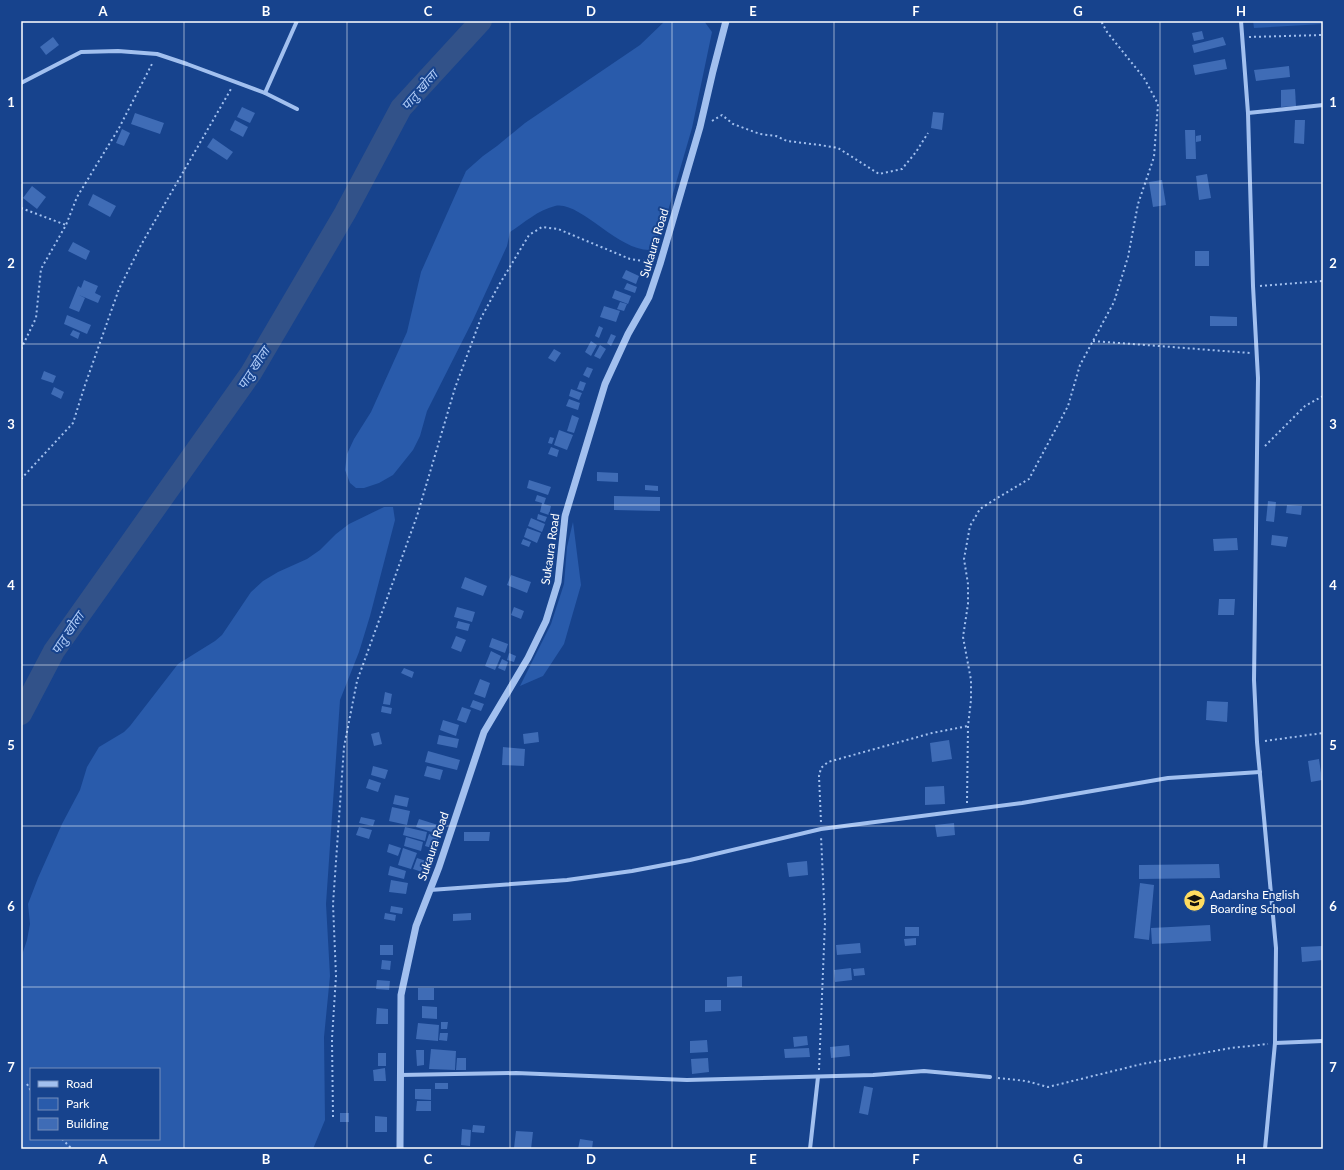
<svg xmlns="http://www.w3.org/2000/svg" width="1344" height="1170" viewBox="0 0 1344 1170" font-family="Lato,'Noto Sans Devanagari',sans-serif">
<style>
.green{fill:#295bab;fill-rule:evenodd}
.lines{fill:none;stroke-linecap:round;stroke-linejoin:round}
.river{stroke:#325289;stroke-width:22}
.building{fill:#3f6cb6}
.path{stroke:#a2c0ef;stroke-width:2;stroke-dasharray:2 3;stroke-linecap:butt}
.minor{stroke:#a2c0ef;stroke-width:4}
.tertiary{stroke:#a2c0ef;stroke-width:7}
.grid{fill:none;stroke:#fff;stroke-width:1;stroke-opacity:0.55}
.labels{text-anchor:middle;dominant-baseline:central;stroke-width:4;stroke-linejoin:round;paint-order:stroke}
.street-label{font-size:12px;fill:#fff;stroke:#17438d}
.poi-label{font-size:12px;fill:#fff;stroke:#17438d;text-anchor:start}
.water-label{font-size:13px;font-style:italic;fill:#aecaf6;stroke:#17438d}
.neatline{fill:none;stroke:#fff;stroke-width:1.5}
.grid-label{font-size:13px;text-anchor:middle;font-weight:bold;fill:#fff}
</style>
<rect width="100%" height="100%" fill="#17438d"/>
<g class="green">
<path d="M665,21H704L712,32L692,128L663,228L650,250C618,251 579,200 555,206C538,210 524,223 510,232L507,246L473,320L427,411L420,436L413,450L393,475L379,483L364,488H356L350,483L345,470L347,454L354,439L371,412L407,332L421,272L466,171L483,156L497,146L525,123L640,45Z"/>
<path d="M1253,21H1323V24L1254,28Z"/>
<path d="M384,507H393L395,520L370,616L359,652L340,700L326,904L330,976L324,1037L325,1120L313,1149H21V958L27,940L30,924L28,904L38,878L62,824L80,790L87,767L99,747L124,732L130,726L178,664L215,641L222,635L251,592L263,581L278,572L307,559L320,550L336,534L349,524ZM31,1069H159V1139H31Z"/>
<path d="M573,522L581,585L564,644L543,676L520,686L551,624L564,584L567,547Z"/>
</g>
<g class="lines">
<path class="river" d="M21,714L54,651L251,373L345,213L401,108L481,21"/>
</g>
<g class="building">
<path d="M1202,31L1204,39L1194,41L1192,33Z"/>
<path d="M53,37L59,45L46,55L40,47Z"/>
<path d="M1223,37L1226,45L1194,53L1192,45Z"/>
<path d="M1225,59L1227,69L1195,75L1193,65Z"/>
<path d="M1289,66L1290,77L1256,81L1254,70Z"/>
<path d="M1295,89L1296,106L1281,107V90Z"/>
<path d="M242,107L255,113L250,123L237,117Z"/>
<path d="M933,112L944,113L942,130L931,128Z"/>
<path d="M135,113L164,123L160,134L131,124Z"/>
<path d="M235,120L248,127L243,137L230,130Z"/>
<path d="M1295,120H1305L1304,144L1294,143Z"/>
<path d="M122,129L130,133L124,146L116,143Z"/>
<path d="M1185,130H1195L1196,159H1186Z"/>
<path d="M1201,135V141L1196,142V136Z"/>
<path d="M213,138L233,152L227,160L207,147Z"/>
<path d="M1207,174L1211,198L1199,200L1196,176Z"/>
<path d="M1162,180L1166,205L1153,207L1149,182Z"/>
<path d="M32,186L46,197L37,209L23,198Z"/>
<path d="M93,194L116,206L110,217L88,205Z"/>
<path d="M73,242L90,251L86,260L68,251Z"/>
<rect x="1195" y="251" width="14" height="15"/>
<path d="M626,270L639,276L636,284L622,278Z"/>
<path d="M84,280L98,286L95,293L101,296L98,303L79,295L85,298L79,312L69,308L78,286L81,288Z"/>
<path d="M627,283L637,287L635,293L624,289Z"/>
<path d="M615,290L631,296L628,304L612,298Z"/>
<path d="M620,302L627,304L624,311L617,309Z"/>
<path d="M604,306L620,311L616,322L600,317Z"/>
<path d="M67,315L91,325L87,334L64,324Z"/>
<path d="M1210,316L1237,317V326H1210Z"/>
<path d="M599,326L603,328L599,338L595,336Z"/>
<path d="M73,330L80,333L78,339L70,335Z"/>
<path d="M611,334L616,336L611,346L607,343Z"/>
<path d="M591,341L597,345L591,356L585,352Z"/>
<path d="M600,345L606,349L600,359L594,356Z"/>
<path d="M554,349L561,353L555,362L548,358Z"/>
<path d="M587,367L593,369L589,378L583,375Z"/>
<path d="M44,371L56,376L53,383L41,379Z"/>
<path d="M580,381L586,383L583,391L577,389Z"/>
<path d="M54,387L64,392L61,399L51,394Z"/>
<path d="M571,389L582,393L579,400L569,396Z"/>
<path d="M569,399L580,403L578,410L566,406Z"/>
<path d="M572,415L579,418L574,433L567,431Z"/>
<path d="M559,430L573,435L567,450L554,445Z"/>
<path d="M550,437L554,438L552,444L548,443Z"/>
<path d="M551,447L559,450L557,457L548,454Z"/>
<path d="M597,472L618,473V482L597,481Z"/>
<path d="M529,480L551,487L548,495L527,488Z"/>
<path d="M645,485L658,486V491L645,490Z"/>
<path d="M537,495L546,498L544,504L551,506L549,515L540,512L542,503L535,501Z"/>
<path d="M614,496L660,497V511L614,510Z"/>
<path d="M1268,501L1276,502L1274,522L1266,521Z"/>
<path d="M1287,505L1302,506L1301,515L1286,513Z"/>
<path d="M538,514L547,517L545,522L537,519Z"/>
<path d="M531,518L545,524L542,532L528,526Z"/>
<path d="M527,528L541,533L537,543L524,537Z"/>
<path d="M1272,535L1288,537L1286,547L1271,545Z"/>
<path d="M1237,538L1238,550L1214,551L1213,539Z"/>
<path d="M523,539L531,542L529,547L521,544Z"/>
<path d="M511,575L531,582L527,593L507,585Z"/>
<path d="M465,577L487,586L483,596L461,588Z"/>
<path d="M1219,599H1235L1234,615H1218Z"/>
<path d="M457,607L475,612L472,622L454,617Z"/>
<path d="M514,607L524,611L521,619L511,615Z"/>
<path d="M458,621L470,624L468,631L456,628Z"/>
<path d="M456,636L466,640L461,652L451,648Z"/>
<path d="M492,638L508,644L505,653L489,647Z"/>
<path d="M491,651L501,656L495,670L485,666Z"/>
<path d="M509,653L516,656L514,662L507,660Z"/>
<path d="M502,659L508,662L505,671L498,668Z"/>
<path d="M404,668L414,672L412,678L401,673Z"/>
<path d="M480,679L490,683L485,698L474,694Z"/>
<path d="M385,692L392,694L390,705L383,704Z"/>
<path d="M473,700L484,704L481,711L470,707Z"/>
<path d="M1207,701L1228,702L1227,722L1206,720Z"/>
<path d="M382,706L392,708L391,714L381,712Z"/>
<path d="M462,707L471,710L466,723L457,720Z"/>
<path d="M443,720L459,725L456,736L440,730Z"/>
<path d="M379,732L382,744L374,746L371,734Z"/>
<path d="M538,732L539,742L524,744L523,734Z"/>
<path d="M439,735L459,739L457,748L437,744Z"/>
<path d="M949,740L952,759L932,762L930,743Z"/>
<path d="M503,747L525,749L524,766L502,765Z"/>
<path d="M428,751L460,760L457,770L425,762Z"/>
<path d="M1319,759L1322,780L1311,782L1308,761Z"/>
<path d="M373,766L388,770L385,779L371,775Z"/>
<path d="M427,766L443,770L440,780L424,776Z"/>
<path d="M369,779L381,783L378,792L366,788Z"/>
<path d="M944,786L945,804L925,805V787Z"/>
<path d="M395,795L409,798L407,807L393,804Z"/>
<path d="M392,807L410,811L407,825L389,821Z"/>
<path d="M361,817L375,820L373,826L359,823Z"/>
<path d="M419,819L441,826L438,834L416,827Z"/>
<path d="M954,823L955,835L937,837L935,825Z"/>
<path d="M359,827L372,830L369,839L356,835Z"/>
<path d="M405,827L427,832L425,841L403,835Z"/>
<path d="M464,832H490L489,841H464Z"/>
<path d="M429,834L439,837L435,849L425,846Z"/>
<path d="M406,837L423,842L421,851L404,846Z"/>
<path d="M389,844L401,848L398,856L387,852Z"/>
<path d="M403,848L417,853L411,869L398,865Z"/>
<path d="M417,858L426,861L422,872L413,869Z"/>
<path d="M807,861L808,875L789,877L787,863Z"/>
<path d="M1219,864L1220,878L1139,879V865Z"/>
<path d="M390,866L406,871L404,879L388,875Z"/>
<path d="M391,880L408,883L406,894L389,892Z"/>
<path d="M1140,883L1154,885L1149,940L1134,938Z"/>
<path d="M391,906L403,908L402,914L390,912Z"/>
<path d="M385,913L396,915L395,921L384,919Z"/>
<path d="M471,913V920L453,921V914Z"/>
<path d="M1210,925L1211,941L1152,944L1151,928Z"/>
<rect x="905" y="927" width="14" height="9"/>
<path d="M916,938V945L905,946L904,939Z"/>
<path d="M860,943L861,953L837,955L836,945Z"/>
<rect x="380" y="945" width="13" height="10"/>
<path d="M1322,946L1323,960L1302,962L1301,947Z"/>
<path d="M382,960L391,961L390,970L381,969Z"/>
<path d="M851,968L852,980L835,982L834,970Z"/>
<path d="M864,968L865,975L854,976L853,969Z"/>
<path d="M742,976V987H727V977Z"/>
<path d="M377,980L390,981L389,990L376,989Z"/>
<rect x="418" y="988" width="16" height="12"/>
<path d="M705,1000H721V1011L705,1012Z"/>
<path d="M422,1006L437,1007V1019L422,1018Z"/>
<path d="M377,1008L388,1009V1024H376Z"/>
<path d="M441,1022H448L447,1029H441Z"/>
<path d="M418,1023L439,1025L438,1041L416,1039Z"/>
<path d="M440,1033H448L447,1041L439,1040Z"/>
<path d="M807,1036L808,1045L794,1047L793,1037Z"/>
<path d="M707,1040L708,1052L690,1053V1041Z"/>
<path d="M849,1045L850,1056L831,1058L830,1047Z"/>
<path d="M809,1048L810,1057L785,1058L784,1049Z"/>
<path d="M431,1049L456,1051L455,1070L429,1069Z"/>
<path d="M416,1050H424V1065L417,1066Z"/>
<rect x="378" y="1053" width="8" height="13"/>
<path d="M457,1058H466V1070H456Z"/>
<path d="M708,1058L709,1072L692,1074L691,1059Z"/>
<path d="M385,1068L386,1081H374L373,1070Z"/>
<rect x="435" y="1083" width="13" height="6"/>
<path d="M864,1086L873,1088L868,1115L859,1113Z"/>
<path d="M415,1089H431V1100L415,1099Z"/>
<path d="M417,1101H431V1111H416Z"/>
<rect x="340" y="1113" width="9" height="9"/>
<path d="M375,1116L387,1117V1132H375Z"/>
<path d="M473,1125L485,1126L484,1133L472,1132Z"/>
<path d="M462,1129L471,1130L470,1146L461,1145Z"/>
<path d="M516,1131L533,1132L531,1149L514,1148Z"/>
<path d="M580,1139L593,1141L592,1149H578Z"/>
</g>
<g class="lines">
<g class="path">
<path d="M1249,37L1323,35"/>
<path d="M712,121L722,115L733,124L760,134L776,136L787,141L820,145L838,148L879,174L902,169L916,152L928,133"/>
<path d="M21,208L66,225"/>
<path d="M1260,286L1323,281"/>
<path d="M1093,341L1250,353"/>
<path d="M21,349L36,318L41,269L66,225L77,197L119,128L153,62"/>
<path d="M1265,446L1305,406L1323,396"/>
<path d="M21,479L73,423L85,385L119,289L141,245L231,89"/>
<path d="M1265,741L1323,733"/>
<path d="M967,803L968,726L971,700V680L963,637L968,604V584L964,559L970,526L980,509L994,500L1029,479L1068,406L1080,365L1114,302L1128,257L1138,204L1154,157L1158,104L1144,78L1107,32L1101,21"/>
<path d="M821,822L819,776L821,768L828,762L932,733L968,726"/>
<path d="M819,1070L825,922L821,836"/>
<path d="M998,1078L1026,1081L1048,1087L1142,1064L1231,1048L1268,1044"/>
<path d="M27,1084L31,1091"/>
<path d="M333,1117L332,1039L336,976L333,904L344,747L357,681L417,516L455,388L481,318L499,285L529,235L542,227L558,229L630,259L651,262"/>
<path d="M62,1139L72,1149"/>
</g>
<g class="minor">
<path d="M1241,21L1248,113L1253,286L1258,378L1254,680L1257,742L1276,948L1275,1043L1265,1149"/>
<path d="M21,83L81,52L118,51L157,54L187,64L265,93L297,109"/>
<path d="M265,93L297,21"/>
<path d="M1248,113L1323,105"/>
<path d="M430,890L567,880L632,871L690,860L821,829L1022,803L1168,778L1260,772"/>
<path d="M1275,1043L1323,1041"/>
<path d="M400,1075L516,1073L687,1080L873,1075L924,1071L990,1077"/>
<path d="M810,1149L818,1077"/>
</g>
<path class="tertiary" d="M400,1149L401,995L416,926L439,867L484,732L528,658L546,621L558,582L565,516L605,384L628,334L649,297L660,264L700,127L713,71L726,21"/>
</g>
<path class="grid" d="M184,21V1149M347,21V1149M510,21V1149M672,21V1149M834,21V1149M997,21V1149M1160,21V1149M21,183H1323M21,344H1323M21,505H1323M21,665H1323M21,826H1323M21,987H1323"/>
<defs>
<symbol id="school-disc" viewBox="-11 -11 22 22"><circle r="9.5" fill="#ffdc60" stroke="#17438d"/><path d="M0-5L7-2L0 1L-7-2ZM-4 1L0 2.5L4 1V4Q0 6-4 4Z" fill="#111"/></symbol>
</defs>
<g fill-rule="evenodd">
<use href="#school-disc" x="1182" y="888" width="25" height="25"/>
</g>
<g class="labels">
<g class="street-label">
<text transform="translate(654 243) rotate(-73)">Sukaura Road</text>
<text transform="translate(550 549) rotate(-82)">Sukaura Road</text>
<text transform="translate(433 846) rotate(-71)">Sukaura Road</text>
</g>
<g class="poi-label">
<text x="1210" y="894">Aadarsha English<tspan x="1210" dy="14">Boarding School</tspan></text>
</g>
<g class="water-label">
<text transform="translate(419 90) rotate(-49)">पातु खोला</text>
<text transform="translate(253 368) rotate(-57)">पातु खोला</text>
<text transform="translate(67 633) rotate(-56)">पातु खोला</text>
</g>
</g>
<rect width="1344" height="1170" fill="none" stroke="#17438d" stroke-width="44"/>
<rect x="30" y="1068" width="130" height="72" fill="#17438d" stroke="#748ebb"/>
<rect x="38" y="1081" width="20" height="6" fill="#a2c0ef" stroke="#748ebb"/>
<text x="66" y="1088" font-size="12" fill="#ffffff">Road</text>
<rect x="38" y="1098" width="20" height="12" fill="#295bab" stroke="#748ebb"/>
<text x="66" y="1108" font-size="12" fill="#ffffff">Park</text>
<rect x="38" y="1118" width="20" height="12" fill="#3f6cb6" stroke="#748ebb"/>
<text x="66" y="1128" font-size="12" fill="#ffffff">Building</text>
<rect x="22" y="22" width="1300" height="1126" class="neatline"/>
<g class="grid-label">
<text x="103" y="16">A</text>
<text x="266" y="16">B</text>
<text x="428" y="16">C</text>
<text x="591" y="16">D</text>
<text x="753" y="16">E</text>
<text x="916" y="16">F</text>
<text x="1078" y="16">G</text>
<text x="1241" y="16">H</text>
<text x="11" y="107">1</text>
<text x="1333" y="107">1</text>
<text x="11" y="268">2</text>
<text x="1333" y="268">2</text>
<text x="11" y="429">3</text>
<text x="1333" y="429">3</text>
<text x="11" y="590">4</text>
<text x="1333" y="590">4</text>
<text x="11" y="750">5</text>
<text x="1333" y="750">5</text>
<text x="11" y="911">6</text>
<text x="1333" y="911">6</text>
<text x="11" y="1072">7</text>
<text x="1333" y="1072">7</text>
<text x="103" y="1164">A</text>
<text x="266" y="1164">B</text>
<text x="428" y="1164">C</text>
<text x="591" y="1164">D</text>
<text x="753" y="1164">E</text>
<text x="916" y="1164">F</text>
<text x="1078" y="1164">G</text>
<text x="1241" y="1164">H</text>
</g>
</svg>
